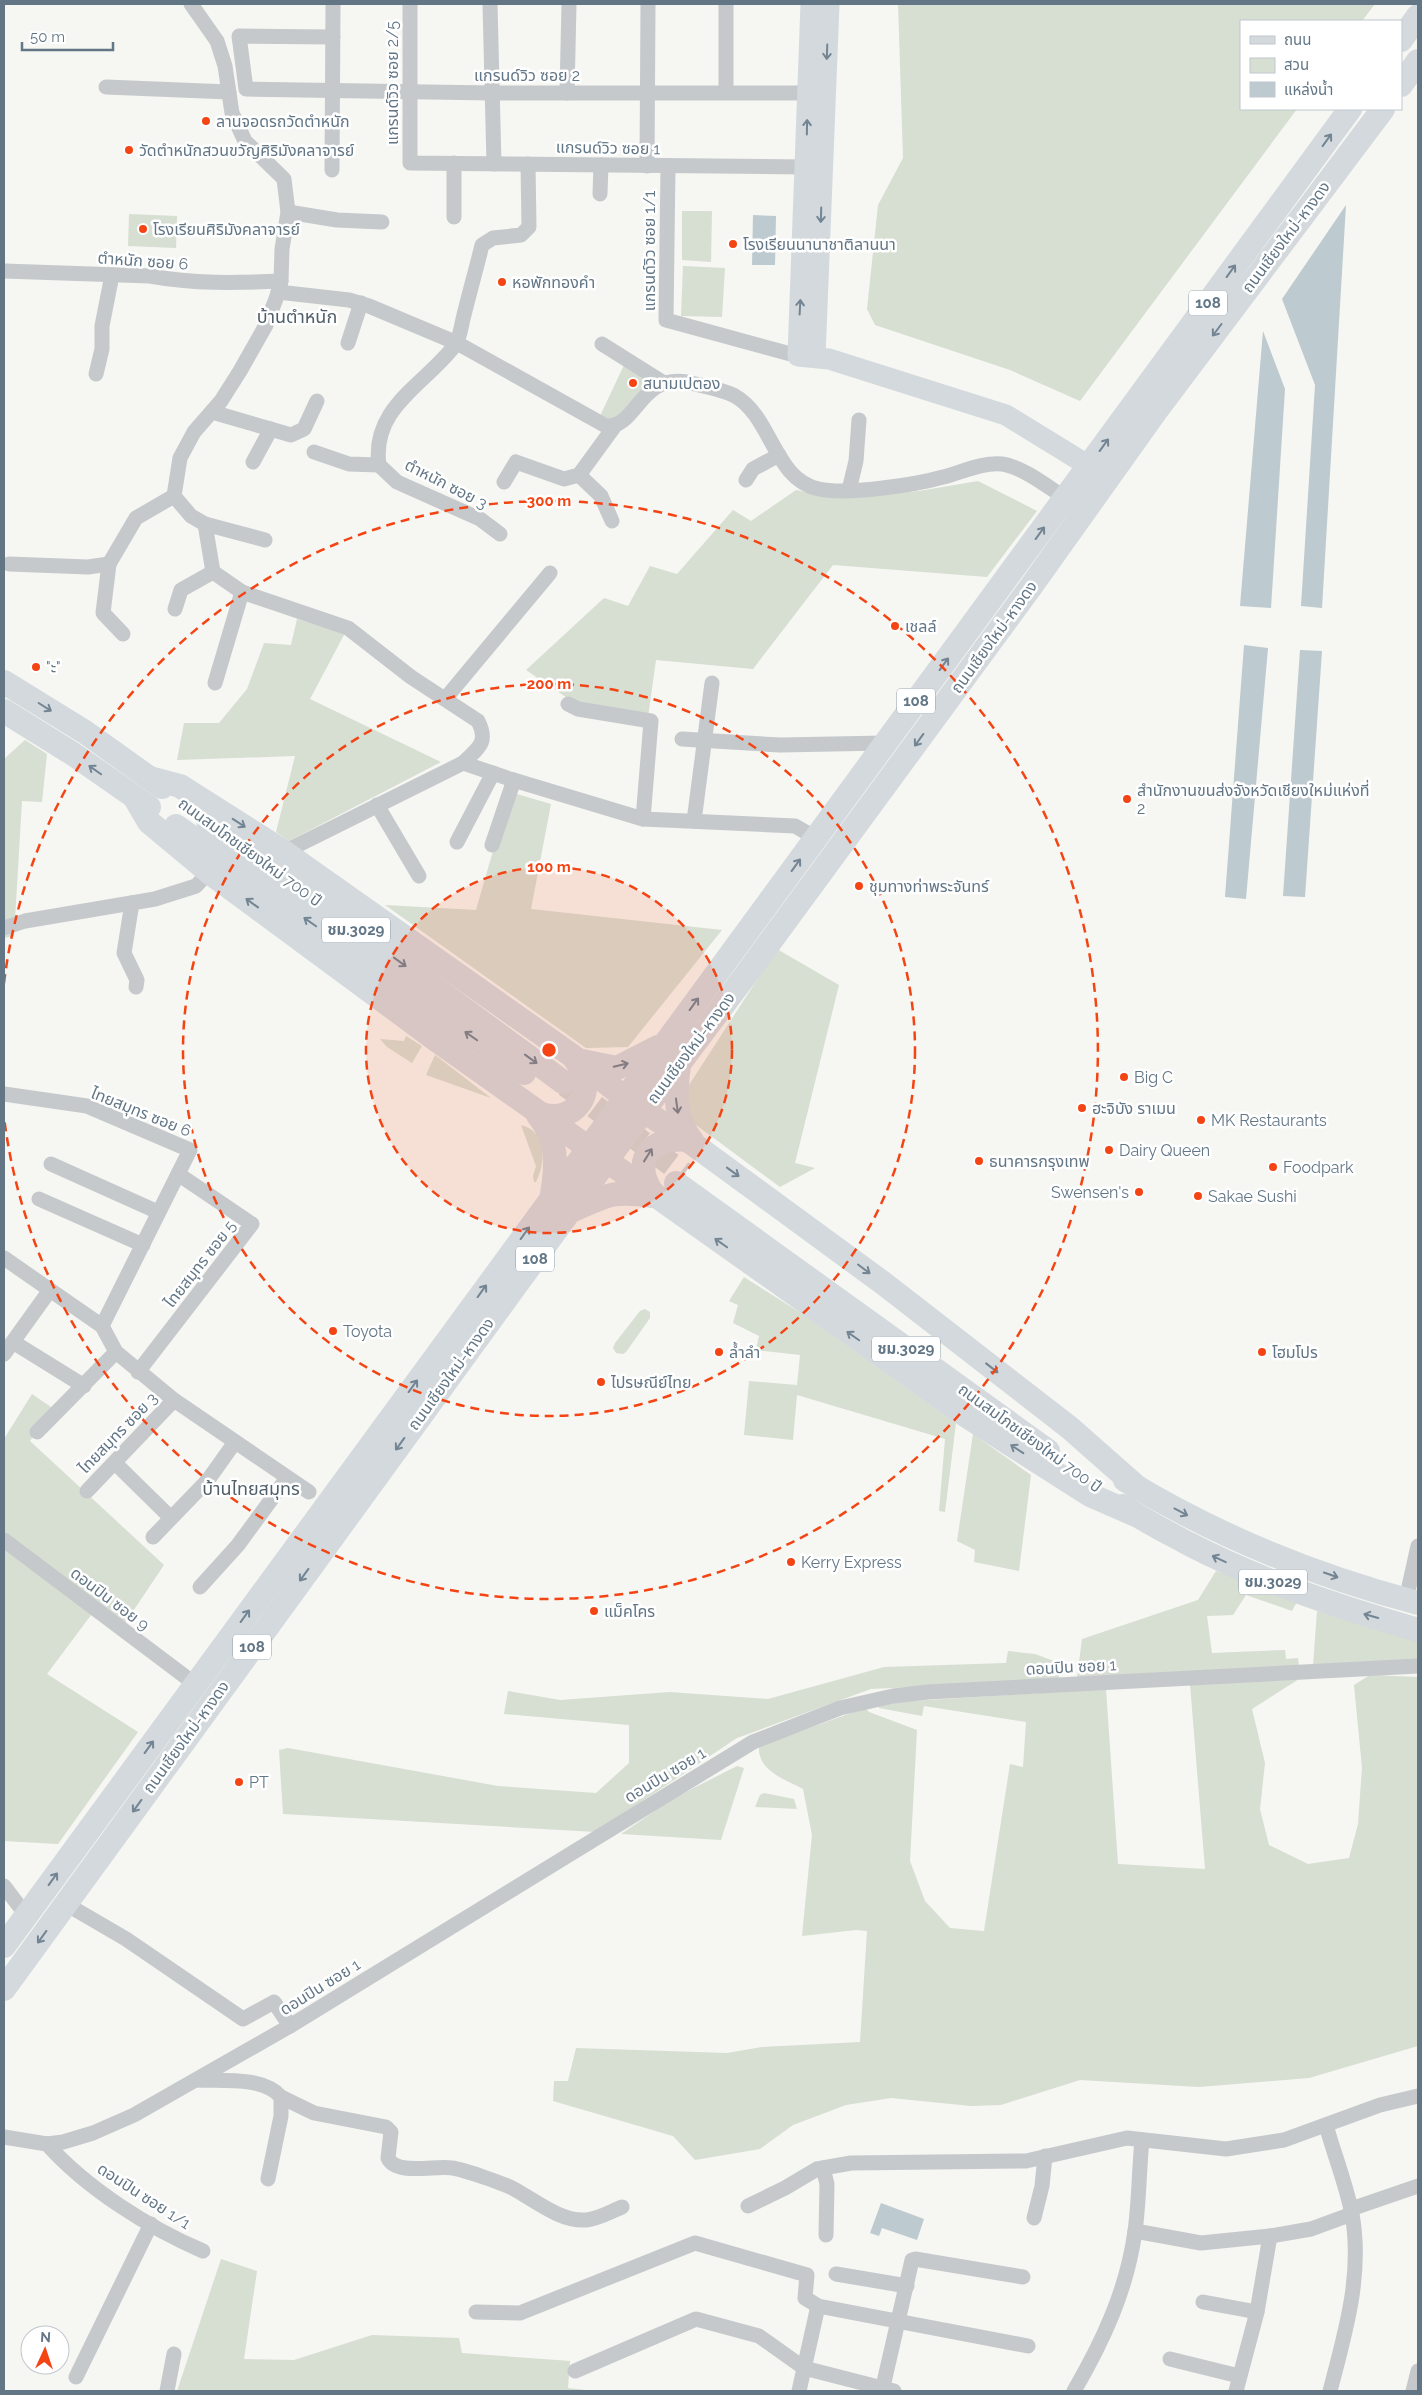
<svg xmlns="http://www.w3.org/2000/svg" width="1422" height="2395" viewBox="0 0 1422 2395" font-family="Raleway,'Noto Sans Thai',sans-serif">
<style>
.green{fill:#d7ded2}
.water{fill:#bdcacf}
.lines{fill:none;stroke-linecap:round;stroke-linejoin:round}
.primary-tunnel{stroke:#d1d6d7;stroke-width:24;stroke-dasharray:24 12;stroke-linecap:butt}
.street{stroke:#c5c9cc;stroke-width:15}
.secondary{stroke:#d3d9dd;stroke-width:21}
.primary{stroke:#d3d9dd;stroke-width:24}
.oneway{stroke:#738593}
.ring{fill:none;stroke:#f54413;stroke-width:2.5;stroke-dasharray:9 6}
.poi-dot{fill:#f54413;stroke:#fff;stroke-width:2}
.labels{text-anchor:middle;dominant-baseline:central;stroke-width:5;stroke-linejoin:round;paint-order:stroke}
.shield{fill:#fff;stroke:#919faa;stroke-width:1}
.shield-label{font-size:15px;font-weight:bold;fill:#627686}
.street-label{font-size:16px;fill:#627686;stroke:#fff}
.poi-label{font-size:16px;fill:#627686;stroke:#fff;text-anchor:start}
.neighbourhood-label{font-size:18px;fill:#505f6a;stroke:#fff}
.centre{fill:#f54413;stroke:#fff;stroke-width:2.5}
.ring-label{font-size:15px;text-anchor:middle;font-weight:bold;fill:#f54413;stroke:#fff;stroke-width:5;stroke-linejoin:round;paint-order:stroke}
</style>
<rect width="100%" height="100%" fill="#f6f6f2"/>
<g class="green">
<path d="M898,4H1375L1362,21H1241V109H1297L1080,401L1010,370L875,325L867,309L878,205L903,158Z"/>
<path d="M682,211H712L711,262L682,260Z"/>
<path d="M129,214L177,216L176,248L128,246Z"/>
<path d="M683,266L725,268L722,317L681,316Z"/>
<path d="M625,363L654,381C637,389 630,410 615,421L600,416Z"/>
<path d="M978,481L1037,511L987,577L833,565L753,669L656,660L648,717L579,706L526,670L604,598L628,606L650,566L677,574L733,510L751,521L796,490L839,498L919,491Z"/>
<path d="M297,619L345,633L310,699L441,762L289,841L276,832L295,756L177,760L184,723H219L247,689L264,643L291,645Z"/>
<path d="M25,740L47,754L42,802L22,801L14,936L4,938V759Z"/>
<path d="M510,792L551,804L531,909L722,930L628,1047L586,1048L385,905L476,910Z"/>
<path d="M777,949L839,985L795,1163L815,1168L780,1187L692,1122C688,1111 686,1097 689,1085Z"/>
<path d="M406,1036L422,1046L412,1063L387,1047L380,1039L404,1041Z"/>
<path d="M435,1055L491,1098L426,1075Z"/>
<path d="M521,1125C547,1131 546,1163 536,1182H534L533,1176L536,1166Z"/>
<path d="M744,1277L804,1315L956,1423L945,1512L939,1511L945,1439L797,1395L793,1440L744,1435L749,1381L797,1385L800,1355L756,1350L759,1336L733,1323L738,1305L729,1301Z"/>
<path d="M645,1309L650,1312V1318L626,1352L623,1354L616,1353L613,1348L615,1343L640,1311Z"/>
<path d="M32,1394L51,1407L30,1441L164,1565L123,1626L97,1607L47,1674L138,1732L58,1844L4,1841V1439Z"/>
<path d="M973,1434L1031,1475L1019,1571L974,1562L975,1550L957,1541Z"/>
<path d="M1216,1571L1298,1600L1292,1611L1246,1595L1233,1615L1207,1616L1212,1653L1285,1650L1286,1659L1298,1658L1299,1666L1077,1678L1082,1639L1198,1600Z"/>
<path d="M1317,1611L1418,1639V1660L1313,1666Z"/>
<path d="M1008,1651L1035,1654L1062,1664L1058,1680L871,1689L737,1738L596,1832L283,1814L279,1750L288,1748L498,1786L596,1793L629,1763V1725L504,1714L508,1691L560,1700L670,1692L768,1699L884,1667L1006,1663Z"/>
<path d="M1370,1675L1418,1677V2046L1309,2078L1199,2087L1080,2080L1001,2105L971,2106L891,2098L846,2105L793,2125L760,2149L695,2160L673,2136L553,2101L554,2081H568L576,2048L727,2053L762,2047L860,2042L867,1931L856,1930L802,1936L812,1835L803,1789C785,1779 757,1771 759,1746L865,1708L869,1712L917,1730L910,1861L925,1901L950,1928L984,1931L1010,1764L1023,1767L1026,1722L924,1706L922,1716L879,1708L878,1703L1106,1689L1118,1864L1205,1869L1190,1684L1299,1679L1252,1709L1265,1763L1260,1809L1269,1845L1308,1864L1349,1858L1358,1824L1362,1768L1354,1685Z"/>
<path d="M737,1766L744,1768L721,1840L621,1834L674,1798Z"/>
<path d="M764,1793L794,1799L797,1809L755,1807L760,1795Z"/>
<path d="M221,2259L257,2271L244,2359L294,2360L372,2335L459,2338L462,2353L570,2361L568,2388L595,2391H177Z"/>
</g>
<g class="water">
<path d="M1346,205L1322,608L1301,606L1315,385L1282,299Z"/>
<path d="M753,215L776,216L775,265H752Z"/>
<path d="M1263,331L1285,389L1271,608L1240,606Z"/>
<path d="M1244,645L1268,648L1246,899L1225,897Z"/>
<path d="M1300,650L1322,651L1305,897L1283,896Z"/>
<path d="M881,2203L924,2219L917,2240L882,2228L879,2236L870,2233Z"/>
</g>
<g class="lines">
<path class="primary-tunnel" d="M566,1085L684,1174"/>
<g class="street">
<path d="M191,4L217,41L225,66L232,113L245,141L284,179L288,212L282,249L281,281L277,296L266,325L240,371L221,401L194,432L180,458L174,496L191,516L205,524L213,572L242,592L348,628L411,677L478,721C489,743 478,748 463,763L284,852"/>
<path d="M410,4V163L806,167"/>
<path d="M490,4L494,164"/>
<path d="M333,37L239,36L246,89L492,93H808"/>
<path d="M106,87L229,92"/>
<path d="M726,92V4"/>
<path d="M567,93L569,4"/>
<path d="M647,166L648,4"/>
<path d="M668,167L666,320L798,356"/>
<path d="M332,170L333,4"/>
<path d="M600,194L601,165"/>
<path d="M288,212L337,220L382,222"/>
<path d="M454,217V163"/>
<path d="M4,271L150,276C194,284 236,283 281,281"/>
<path d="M278,292L349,300L369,306L457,343L606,426C637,428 639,374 687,382C699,385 725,390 735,396C772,417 774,480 819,489C847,495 915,485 943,477C963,472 982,462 1002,464C1023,467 1048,487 1065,498"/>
<path d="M348,343L361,303"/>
<path d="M602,344L664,383"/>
<path d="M96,374L102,349V326L112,275"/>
<path d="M212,412L291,435L304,429L317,401"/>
<path d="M314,452L349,464L379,465"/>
<path d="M253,462L271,429"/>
<path d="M579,475L601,496L612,521"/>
<path d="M746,480L753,469L779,455"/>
<path d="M504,482L516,462L564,479L579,475L614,427"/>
<path d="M849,490L856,461L859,420"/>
<path d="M205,524L265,540"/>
<path d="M500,534L480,519L397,482L379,465C371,407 426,384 455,345C460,338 461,327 463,319C469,294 476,270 482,245L493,238L521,235L529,227L528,164"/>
<path d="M9,564L88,567L109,564L136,518L174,496"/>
<path d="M109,564L103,613L123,634"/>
<path d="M175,609L181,590L213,572"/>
<path d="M215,683L242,592"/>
<path d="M445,699L550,573"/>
<path d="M568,704L578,709L651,721L643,819"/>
<path d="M682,739L780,745L885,743"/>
<path d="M463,763L510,779L643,819L795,826L816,838"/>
<path d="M377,805L419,876"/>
<path d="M694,821L712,683"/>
<path d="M457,842L493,773"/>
<path d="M492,845L514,780"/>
<path d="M132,903L124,953L137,980L136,987"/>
<path d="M4,928L25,921L155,899L196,886L209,872"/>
<path d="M4,1094L87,1106L190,1150L102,1326"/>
<path d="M51,1164L158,1212"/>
<path d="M39,1199L143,1245"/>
<path d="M4,1258L102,1326L116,1352L174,1400L309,1492"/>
<path d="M13,1342L84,1386"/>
<path d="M4,1354L50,1290"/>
<path d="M138,1372L252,1224L178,1174"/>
<path d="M37,1432L116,1352"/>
<path d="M115,1463L171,1518"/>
<path d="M87,1491L174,1400"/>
<path d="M153,1537L208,1480L235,1442"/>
<path d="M4,1540L195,1684"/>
<path d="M200,1587L238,1545L287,1478"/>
<path d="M1406,1600L1418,1546"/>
<path d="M4,1886L26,1915"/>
<path d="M66,1904L126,1939L243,2019L274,2002L290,2026"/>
<path d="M196,2080C221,2081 263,2076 281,2097V2116L268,2179"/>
<path d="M281,2097L314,2113L386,2127L391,2132L388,2158C396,2176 436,2165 452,2168C462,2169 505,2184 514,2189C534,2200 561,2222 586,2220C598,2219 610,2212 622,2207"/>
<path d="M1326,2125C1334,2154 1346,2184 1352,2214C1363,2275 1345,2333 1330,2391"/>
<path d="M4,2137L47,2144L63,2142L93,2133L134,2115L290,2026L753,1742L840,1708L893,1696L928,1692L1418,1666"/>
<path d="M47,2144C86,2188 149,2228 203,2251"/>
<path d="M823,2168L827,2184L826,2235"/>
<path d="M748,2206L785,2188L817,2169L851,2163L1026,2161L1127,2138L1226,2149L1284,2140L1380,2105L1418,2096"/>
<path d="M1351,2209L1418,2186"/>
<path d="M1034,2218L1042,2186L1045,2156"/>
<path d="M1135,2231L1201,2243L1270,2236L1311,2229L1352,2214"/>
<path d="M836,2274L907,2286"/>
<path d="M1203,2302L1257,2312"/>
<path d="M476,2312L520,2313L695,2243L807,2275L805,2298L818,2306L1028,2346"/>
<path d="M1170,2359L1239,2376"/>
<path d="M575,2371L696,2319L759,2336L804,2368L894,2391"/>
<path d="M76,2377L151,2224"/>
<path d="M167,2391L174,2354"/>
<path d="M799,2391L818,2306"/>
<path d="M882,2391L912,2260L915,2259L1023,2277"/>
<path d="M1074,2391C1103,2341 1127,2290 1135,2231C1139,2203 1139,2170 1142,2140"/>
<path d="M1236,2391L1257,2312L1270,2236"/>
<path d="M1413,2391L1418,2371"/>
</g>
<g class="secondary">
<path d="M811,4L798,356L829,359L1006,415L1089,466"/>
<path d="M815,357L829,4"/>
</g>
<g class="primary">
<path d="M1401,40L1418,16"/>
<path d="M1401,85L1418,61"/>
<path d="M4,682L85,732L162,787"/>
<path d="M4,711L73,754L149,807"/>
<path d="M150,778L180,786L284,852L574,1057L625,1098L693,1144L883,1283L1070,1428L1138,1488"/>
<path d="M135,798L149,822L209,872L435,1039L968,1417L1090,1495L1136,1515"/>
<path d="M208,821L563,1082"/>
<path d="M176,826L524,1073"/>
<path d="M582,1061L617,1068L658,1047"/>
<path d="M679,1065C675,1094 674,1117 692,1141"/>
<path d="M541,1114C567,1122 591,1104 584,1076C583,1070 578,1064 575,1059"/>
<path d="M538,1115C558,1140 557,1164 552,1194"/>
<path d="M676,1183L1048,1451"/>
<path d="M654,1195C630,1163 649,1136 688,1140"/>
<path d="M571,1211C608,1195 611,1190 653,1196"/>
<path d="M1125,1480C1215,1535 1316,1576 1418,1603"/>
<path d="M1123,1506C1144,1521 1167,1532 1189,1544C1263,1582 1339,1607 1418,1630"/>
<path d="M4,1946L1350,109"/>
<path d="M4,1989L607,1160L745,976L1030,588L1156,411L1383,109"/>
</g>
</g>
<defs><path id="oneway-shaft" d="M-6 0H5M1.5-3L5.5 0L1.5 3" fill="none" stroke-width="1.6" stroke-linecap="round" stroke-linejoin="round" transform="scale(1.25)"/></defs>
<g class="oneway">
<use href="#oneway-shaft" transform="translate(827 52) rotate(92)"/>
<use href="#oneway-shaft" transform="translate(807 127) rotate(-89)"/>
<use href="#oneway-shaft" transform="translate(1327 140) rotate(-54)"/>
<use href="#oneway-shaft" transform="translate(821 215) rotate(92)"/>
<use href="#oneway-shaft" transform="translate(1231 271) rotate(-54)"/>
<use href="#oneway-shaft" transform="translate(800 307) rotate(-87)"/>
<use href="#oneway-shaft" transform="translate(1217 330) rotate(127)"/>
<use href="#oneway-shaft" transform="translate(1104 445) rotate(-54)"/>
<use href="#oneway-shaft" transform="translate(1040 533) rotate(-54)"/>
<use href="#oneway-shaft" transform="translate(944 664) rotate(-54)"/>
<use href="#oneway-shaft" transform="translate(45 707) rotate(32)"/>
<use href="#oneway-shaft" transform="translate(919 740) rotate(126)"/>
<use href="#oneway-shaft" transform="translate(95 770) rotate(-145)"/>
<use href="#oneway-shaft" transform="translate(239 823) rotate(33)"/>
<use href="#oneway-shaft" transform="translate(796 865) rotate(-54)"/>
<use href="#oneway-shaft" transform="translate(252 903) rotate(-144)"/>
<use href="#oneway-shaft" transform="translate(310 922) rotate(-145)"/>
<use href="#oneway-shaft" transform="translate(400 962) rotate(36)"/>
<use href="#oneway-shaft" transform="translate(694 1004) rotate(-54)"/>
<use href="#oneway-shaft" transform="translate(471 1036) rotate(-145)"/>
<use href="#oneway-shaft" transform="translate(531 1059) rotate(36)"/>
<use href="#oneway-shaft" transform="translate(621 1065) rotate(-13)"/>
<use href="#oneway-shaft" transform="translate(677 1106) rotate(82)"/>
<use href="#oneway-shaft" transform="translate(648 1155) rotate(-58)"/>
<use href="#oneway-shaft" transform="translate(733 1172) rotate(36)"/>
<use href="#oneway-shaft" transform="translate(525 1233) rotate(-54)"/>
<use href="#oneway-shaft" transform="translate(721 1243) rotate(-145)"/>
<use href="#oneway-shaft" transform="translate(864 1269) rotate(37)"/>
<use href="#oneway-shaft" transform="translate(482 1291) rotate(-54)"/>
<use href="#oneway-shaft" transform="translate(853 1336) rotate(-145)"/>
<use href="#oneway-shaft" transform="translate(992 1368) rotate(38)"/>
<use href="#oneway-shaft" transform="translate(413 1386) rotate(-54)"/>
<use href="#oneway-shaft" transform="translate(400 1444) rotate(126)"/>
<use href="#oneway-shaft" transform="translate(1017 1449) rotate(-147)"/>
<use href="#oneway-shaft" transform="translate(1181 1512) rotate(28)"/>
<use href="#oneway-shaft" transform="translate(1219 1559) rotate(-155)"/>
<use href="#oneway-shaft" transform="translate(304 1575) rotate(126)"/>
<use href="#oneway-shaft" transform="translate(1331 1575) rotate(19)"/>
<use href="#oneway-shaft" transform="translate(245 1616) rotate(-54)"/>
<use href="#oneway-shaft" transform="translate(1371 1616) rotate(-164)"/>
<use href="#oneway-shaft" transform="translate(149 1747) rotate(-54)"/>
<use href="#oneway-shaft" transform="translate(137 1806) rotate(126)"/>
<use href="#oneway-shaft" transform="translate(53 1879) rotate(-54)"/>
<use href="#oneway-shaft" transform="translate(42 1937) rotate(126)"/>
</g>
<circle cx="549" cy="1050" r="183" fill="#f54413" fill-opacity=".12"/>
<g class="ring">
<circle cx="549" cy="1050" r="183"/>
<circle cx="549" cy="1050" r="366"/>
<path d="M4 983A549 549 0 1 1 4 1117"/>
</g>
<g class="poi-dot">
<circle cx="206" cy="121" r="5"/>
<circle cx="129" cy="150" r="5"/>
<circle cx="143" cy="229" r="5"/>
<circle cx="733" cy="244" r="5"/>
<circle cx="502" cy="282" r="5"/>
<circle cx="633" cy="383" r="5"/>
<circle cx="895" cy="626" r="5"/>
<circle cx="36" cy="667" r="5"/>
<circle cx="1127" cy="799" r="5"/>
<circle cx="859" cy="886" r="5"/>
<circle cx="1124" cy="1077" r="5"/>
<circle cx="1082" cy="1108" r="5"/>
<circle cx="1201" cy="1120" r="5"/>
<circle cx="1109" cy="1150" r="5"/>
<circle cx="979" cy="1161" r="5"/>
<circle cx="1273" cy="1167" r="5"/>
<circle cx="1139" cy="1192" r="5"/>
<circle cx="1198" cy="1196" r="5"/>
<circle cx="333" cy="1331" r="5"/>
<circle cx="719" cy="1352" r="5"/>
<circle cx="1262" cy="1352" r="5"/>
<circle cx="601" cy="1382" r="5"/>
<circle cx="791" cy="1562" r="5"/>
<circle cx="594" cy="1611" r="5"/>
<circle cx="239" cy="1782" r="5"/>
</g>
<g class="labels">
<g class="shield">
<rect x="1189" y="290.5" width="38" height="25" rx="4"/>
<rect x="897" y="688.5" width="38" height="25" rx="4"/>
<rect x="322" y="917.5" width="68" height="25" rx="4"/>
<rect x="516" y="1246.5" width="38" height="25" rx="4"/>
<rect x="872" y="1336.5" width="68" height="25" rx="4"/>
<rect x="1239" y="1569.5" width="68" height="25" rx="4"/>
<rect x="233" y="1634.5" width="38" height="25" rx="4"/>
</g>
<g class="shield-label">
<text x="1208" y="303">108</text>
<text x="916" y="701">108</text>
<text x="356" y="930">ชม.3029</text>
<text x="535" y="1259">108</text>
<text x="906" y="1349">ชม.3029</text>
<text x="1273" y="1582">ชม.3029</text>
<text x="252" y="1647">108</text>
</g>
<g class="street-label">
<text x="527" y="75">แกรนด์วิว ซอย 2</text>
<text transform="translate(392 83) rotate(-90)">แกรนด์วิว ซอย 2/5</text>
<text transform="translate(608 148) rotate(1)">แกรนด์วิว ซอย 1</text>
<text transform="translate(1286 237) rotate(-53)">ถนนเชียงใหม่-หางดง</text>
<text transform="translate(649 251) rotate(-90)">แกรนด์วิว ซอย 1/1</text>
<text transform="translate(143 261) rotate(4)">ตำหนัก ซอย 6</text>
<text transform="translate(446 484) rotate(27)">ตำหนัก ซอย 3</text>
<text transform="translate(994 637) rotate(-54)">ถนนเชียงใหม่-หางดง</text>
<text transform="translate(250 852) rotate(36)">ถนนสมโภชเชียงใหม่ 700 ปี</text>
<text transform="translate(691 1048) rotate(-53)">ถนนเชียงใหม่-หางดง</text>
<text transform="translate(141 1112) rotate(22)">ไทยสมุทร ซอย 6</text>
<text transform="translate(200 1264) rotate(-52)">ไทยสมุทร ซอย 5</text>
<text transform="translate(451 1374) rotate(-54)">ถนนเชียงใหม่-หางดง</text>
<text transform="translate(118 1433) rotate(-46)">ไทยสมุทร ซอย 3</text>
<text transform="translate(1030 1438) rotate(36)">ถนนสมโภชเชียงใหม่ 700 ปี</text>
<text transform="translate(110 1599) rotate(37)">ดอนปิน ซอย 9</text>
<text transform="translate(1071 1667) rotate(-3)">ดอนปิน ซอย 1</text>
<text transform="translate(186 1737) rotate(-54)">ถนนเชียงใหม่-หางดง</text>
<text transform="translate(665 1775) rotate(-31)">ดอนปิน ซอย 1</text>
<text transform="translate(320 1987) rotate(-32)">ดอนปิน ซอย 1</text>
<text transform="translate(144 2196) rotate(33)">ดอนปิน ซอย 1/1</text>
</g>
<g class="poi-label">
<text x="216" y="121">ลานจอดรถวัดตำหนัก</text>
<text x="139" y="150">วัดตำหนักสวนขวัญศิริมังคลาจารย์</text>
<text x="153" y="229">โรงเรียนศิริมังคลาจารย์</text>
<text x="743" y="244">โรงเรียนนานาชาติลานนา</text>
<text x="512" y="282">หอพักทองคำ</text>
<text x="643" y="383">สนามเปตอง</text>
<text x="905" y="626">เชลล์</text>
<text x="46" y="667">"ะ"</text>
<text x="1137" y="790">สำนักงานขนส่งจังหวัดเชียงใหม่แห่งที่<tspan x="1137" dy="18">2</tspan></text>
<text x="869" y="886">ชุมทางท่าพระจันทร์</text>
<text x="1134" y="1077">Big C</text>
<text x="1092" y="1108">ฮะจิบัง ราเมน</text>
<text x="1211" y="1120">MK Restaurants</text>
<text x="1119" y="1150">Dairy Queen</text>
<text x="989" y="1161">ธนาคารกรุงเทพ</text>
<text x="1283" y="1167">Foodpark</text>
<text x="1129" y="1192" text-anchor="end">Swensen's</text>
<text x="1208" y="1196">Sakae Sushi</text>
<text x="343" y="1331">Toyota</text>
<text x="729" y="1352">ล้ำลำ</text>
<text x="1272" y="1352">โฮมโปร</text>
<text x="611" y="1382">ไปรษณีย์ไทย</text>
<text x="801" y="1562">Kerry Express</text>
<text x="604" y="1611">แม็คโคร</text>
<text x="249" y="1782">PT</text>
</g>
<g class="neighbourhood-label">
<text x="297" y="316">บ้านตำหนัก</text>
<text x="251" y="1488">บ้านไทยสมุทร</text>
</g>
</g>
<circle cx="549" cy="1050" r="8" class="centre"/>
<g class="ring-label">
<text x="549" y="506">300 m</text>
<text x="549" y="689">200 m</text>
<text x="549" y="872">100 m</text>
</g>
<rect width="1422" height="2395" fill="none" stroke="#627686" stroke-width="10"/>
<rect x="1240" y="20" width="162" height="90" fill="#ffffff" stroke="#c0c8cf"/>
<rect x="1250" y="36" width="25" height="8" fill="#d3d9dd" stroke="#c0c8cf"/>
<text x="1284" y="45" font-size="15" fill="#627686">ถนน</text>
<rect x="1250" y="58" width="25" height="15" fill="#d7ded2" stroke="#c0c8cf"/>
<text x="1284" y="70" font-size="15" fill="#627686">สวน</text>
<rect x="1250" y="82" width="25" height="15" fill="#bdcacf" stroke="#c0c8cf"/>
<text x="1284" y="95" font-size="15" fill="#627686">แหล่งน้ำ</text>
<g transform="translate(45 2350) rotate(3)"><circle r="24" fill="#ffffff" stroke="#c0c8cf"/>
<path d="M0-4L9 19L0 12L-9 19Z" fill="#f54413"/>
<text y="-8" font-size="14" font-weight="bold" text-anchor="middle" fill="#627686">N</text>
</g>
<path d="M22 42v8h91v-8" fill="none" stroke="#627686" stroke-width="2.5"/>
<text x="30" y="42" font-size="15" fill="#627686" stroke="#ffffff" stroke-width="4" paint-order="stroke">50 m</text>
</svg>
